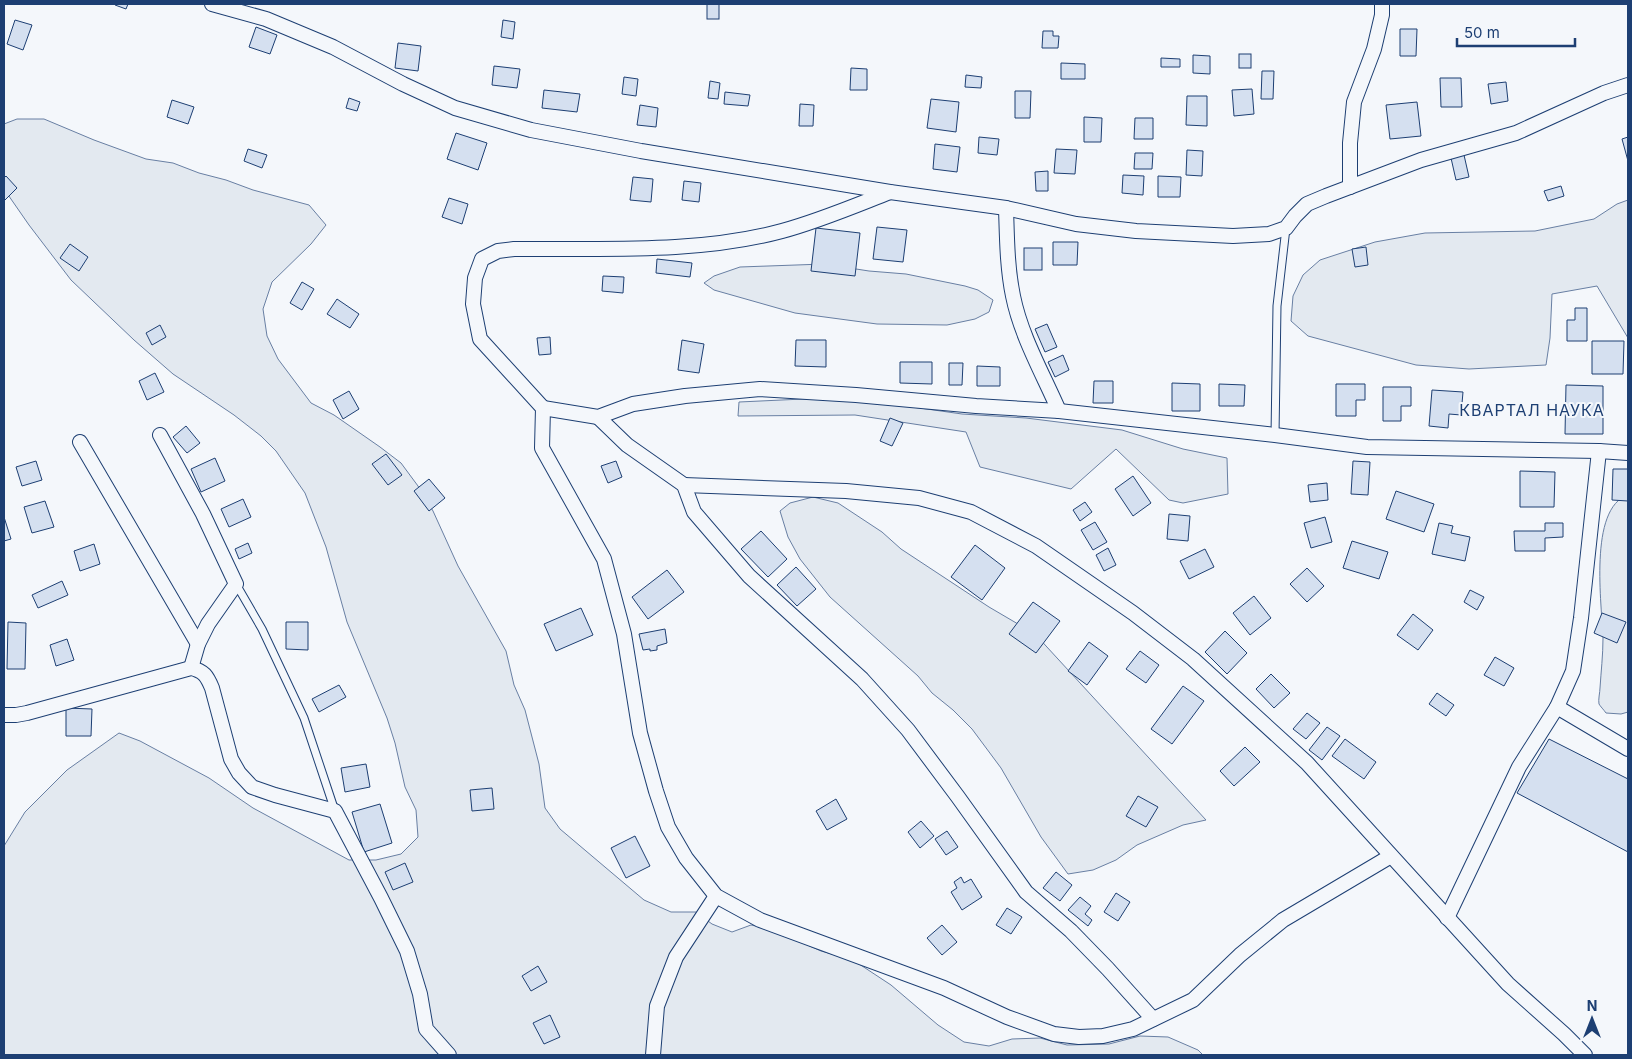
<svg xmlns="http://www.w3.org/2000/svg" width="1632" height="1059" viewBox="0 0 1632 1059" font-family="Inter,sans-serif">
<style>
.green{fill:#e3e9f0;stroke:#687fa3}
.building{fill:#d5e0f0;stroke:#1d3f73}
.lines{fill:none;stroke-linecap:round;stroke-linejoin:round}
.lane-casing{stroke:#1d3f73;stroke-width:9}
.street-casing{stroke:#1d3f73;stroke-width:16}
.lane{stroke:#f4f7fb;stroke-width:7}
.street{stroke:#f4f7fb;stroke-width:14}
.labels{text-anchor:middle;dominant-baseline:central;stroke-width:4;stroke-linejoin:round;paint-order:stroke}
.quarter-label{font-size:16px;letter-spacing:1px;fill:#1d3f73;stroke:#f4f7fb}
</style>
<rect width="100%" height="100%" fill="#f4f7fb"/>
<g class="green">
<path d="M17,119H44L94,140L146,159L173,163L199,173L226,180L253,190L309,205L326,225L311,244L272,282L263,309L267,336L278,359L311,403L334,415L380,447L401,463L418,486L433,511L458,566L506,651L514,685L525,710L539,764L545,808L560,829L644,900L671,912H696L712,924L732,932L751,925L774,930L821,951L853,960L891,985L938,1025L964,1042L989,1046L1012,1039L1040,1038L1067,1045L1109,1044L1140,1036L1168,1037L1198,1050L1203,1055H4V846L25,812L67,770L119,733L140,741L209,778L253,808L349,860H376L401,854L418,837L416,810L405,787L395,743L387,718L347,622L326,547L305,493L276,451L261,436L234,415L173,374L134,340L71,280L29,225L4,189V124Z"/>
<path d="M1628,200V338L1597,286L1552,294L1550,338L1546,365L1469,369L1416,365L1308,336L1291,321L1293,296L1303,275L1320,260L1375,242L1425,233L1535,231L1594,219L1617,204Z"/>
<path d="M824,264L869,271L906,274L965,286L978,290L993,300L989,312L975,319L947,325L877,324L795,313L714,290L704,283L714,276L740,267Z"/>
<path d="M803,399L863,400L962,414L1026,418L1122,430L1183,449L1227,458L1228,494L1183,503L1169,500L1116,449L1071,489L980,467L966,432L855,415L738,416L739,402Z"/>
<path d="M1628,495V712L1621,714L1606,713C1604,710 1600,706 1599,704C1598,700 1600,692 1600,688C1601,672 1603,655 1603,638C1602,606 1588,508 1628,495Z"/>
<path d="M813,497L838,503L882,532L901,549L989,607L1035,634L1206,820L1183,825L1137,845L1116,860L1093,870L1068,874L1041,837L1001,768L972,729L953,710L932,693L918,676L830,597L800,559L788,537L780,511L790,503Z"/>
</g>
<g class="building">
<path d="M115,4H128L126,9L115,5Z"/>
<rect x="707" y="4" width="12" height="15"/>
<path d="M15,20L32,25L23,50L7,44Z"/>
<path d="M503,20L515,22L513,39L501,37Z"/>
<path d="M256,27L277,35L270,54L249,47Z"/>
<path d="M1400,29H1417L1416,56H1400Z"/>
<path d="M1043,31H1053V36H1059L1058,48H1042Z"/>
<path d="M398,43L421,46L418,71L395,68Z"/>
<rect x="1239" y="54" width="12" height="14"/>
<path d="M1193,55L1210,56V74L1193,73Z"/>
<path d="M1161,58L1180,59V67H1161Z"/>
<path d="M1061,63L1085,64V79H1061Z"/>
<path d="M494,66L520,69L517,88L492,85Z"/>
<path d="M851,68L867,69V90H850Z"/>
<path d="M1262,71H1274L1273,99H1261Z"/>
<path d="M966,75L982,77L981,88L965,87Z"/>
<path d="M624,77L638,79L636,96L622,94Z"/>
<path d="M1440,78H1461L1462,107H1441Z"/>
<path d="M710,81L720,83L718,99L708,98Z"/>
<path d="M1506,82L1508,101L1491,104L1488,84Z"/>
<path d="M1252,89L1254,114L1234,116L1232,90Z"/>
<path d="M544,90L580,94L577,112L542,108Z"/>
<path d="M1015,91H1031L1030,118H1015Z"/>
<path d="M725,92L750,95L748,106L724,104Z"/>
<path d="M1187,96H1207V126L1186,125Z"/>
<path d="M349,98L360,102L357,111L346,108Z"/>
<path d="M931,99L959,102L956,132L927,128Z"/>
<path d="M172,100L194,107L188,124L167,117Z"/>
<path d="M1417,102L1421,136L1390,139L1386,105Z"/>
<path d="M800,104L814,105L813,126H799Z"/>
<path d="M640,105L658,108L656,127L637,125Z"/>
<path d="M1084,117L1102,118L1101,142H1084Z"/>
<path d="M1135,118H1153V139H1134Z"/>
<path d="M456,133L487,143L478,170L447,159Z"/>
<path d="M979,137L999,139L997,155L978,153Z"/>
<path d="M1628,137V161L1622,139Z"/>
<path d="M935,144L960,147L957,172L933,169Z"/>
<path d="M248,149L267,155L262,168L244,161Z"/>
<path d="M1056,149L1077,150L1075,174L1054,173Z"/>
<path d="M1187,150L1203,151L1202,176L1186,175Z"/>
<path d="M1135,153H1153L1152,169H1134Z"/>
<path d="M1464,155L1469,177L1456,180L1451,158Z"/>
<path d="M1048,171V191H1036L1035,172Z"/>
<path d="M1123,175L1144,176L1143,195L1122,193Z"/>
<path d="M6,176L17,188L4,201V178Z"/>
<path d="M1158,176L1181,177L1180,197H1158Z"/>
<path d="M633,177L653,179L651,202L630,200Z"/>
<path d="M684,181L701,183L699,202L682,200Z"/>
<path d="M1561,186L1564,196L1548,201L1544,191Z"/>
<path d="M449,198L468,204L462,224L442,217Z"/>
<path d="M877,227L907,230L903,262L873,259Z"/>
<path d="M816,228L860,233L855,276L811,271Z"/>
<path d="M1053,242H1078L1077,265H1053Z"/>
<path d="M70,244L88,257L79,271L60,258Z"/>
<path d="M1366,247L1368,265L1355,267L1352,249Z"/>
<rect x="1024" y="248" width="18" height="22"/>
<path d="M657,259L692,263L690,277L656,273Z"/>
<path d="M603,276L624,277L623,293L602,291Z"/>
<path d="M302,282L314,289L302,310L290,303Z"/>
<path d="M337,299L359,314L350,328L327,314Z"/>
<path d="M1575,308H1587V341H1567V320H1575Z"/>
<path d="M1047,324L1057,347L1045,352L1035,329Z"/>
<path d="M160,325L166,337L152,345L146,333Z"/>
<path d="M550,337L551,354L539,355L537,338Z"/>
<path d="M682,340L704,344L699,373L678,370Z"/>
<path d="M796,340H826V367L795,366Z"/>
<path d="M1592,341H1624L1623,374H1592Z"/>
<path d="M1063,355L1069,370L1055,377L1048,362Z"/>
<path d="M900,362H932V384L900,383Z"/>
<path d="M949,363H963L962,385H949Z"/>
<path d="M977,366L1000,367V386H977Z"/>
<path d="M155,373L164,392L147,400L139,381Z"/>
<path d="M1094,381H1113V403H1093Z"/>
<path d="M1172,383L1200,384V411H1172Z"/>
<path d="M1219,384L1245,385L1244,406H1219Z"/>
<path d="M1336,384H1365V400H1356V416H1336Z"/>
<path d="M1566,385L1603,386V434H1565Z"/>
<path d="M1383,387H1411V406H1401V421H1383Z"/>
<path d="M1432,390L1463,392L1461,415L1449,414L1448,428L1429,426Z"/>
<path d="M349,391L359,409L343,419L333,400Z"/>
<path d="M890,418L903,423L892,446L880,441Z"/>
<path d="M186,426L200,443L187,453L173,437Z"/>
<path d="M386,454L402,475L388,485L372,464Z"/>
<path d="M215,458L225,481L201,492L191,469Z"/>
<path d="M36,461L42,480L22,486L16,467Z"/>
<path d="M616,461L622,477L608,483L601,466Z"/>
<path d="M1353,461L1370,462L1368,495L1351,494Z"/>
<path d="M1613,469H1628V501L1612,500Z"/>
<path d="M1520,471L1555,472L1554,507H1520Z"/>
<path d="M1133,476L1151,503L1133,516L1115,489Z"/>
<path d="M429,479L445,498L429,511L414,491Z"/>
<path d="M1327,483L1328,500L1310,502L1308,485Z"/>
<path d="M1396,491L1434,504L1424,532L1386,519Z"/>
<path d="M243,499L251,517L229,527L221,509Z"/>
<path d="M45,501L54,527L32,533L24,507Z"/>
<path d="M1085,502L1092,512L1080,521L1073,510Z"/>
<path d="M1169,514L1190,516L1188,541L1167,539Z"/>
<path d="M4,517L11,539L4,541Z"/>
<path d="M1325,517L1332,542L1311,548L1304,523Z"/>
<path d="M1095,522L1107,542L1093,550L1081,530Z"/>
<path d="M1439,523L1453,526L1451,533L1470,537L1465,561L1432,554Z"/>
<path d="M1545,523H1563V537L1545,538V551H1515L1514,531H1545Z"/>
<path d="M761,531L787,559L768,577L741,549Z"/>
<path d="M1352,541L1388,552L1379,579L1343,568Z"/>
<path d="M248,543L252,553L239,559L235,549Z"/>
<path d="M94,544L100,564L80,571L74,551Z"/>
<path d="M975,545L1005,568L982,600L951,577Z"/>
<path d="M1108,548L1116,565L1104,571L1096,555Z"/>
<path d="M1205,549L1214,567L1189,579L1180,561Z"/>
<path d="M796,567L816,589L797,606L777,585Z"/>
<path d="M1307,568L1324,586L1307,602L1290,584Z"/>
<path d="M667,570L684,592L648,619L632,597Z"/>
<path d="M62,581L68,595L38,608L32,595Z"/>
<path d="M1470,590L1484,597L1477,610L1464,602Z"/>
<path d="M1254,596L1271,618L1250,635L1233,613Z"/>
<path d="M1033,602L1060,621L1036,653L1009,634Z"/>
<path d="M581,608L593,635L556,651L544,624Z"/>
<path d="M1602,613L1626,622L1617,643L1594,633Z"/>
<path d="M1413,614L1433,630L1418,650L1397,635Z"/>
<path d="M8,622L26,623L25,669H7Z"/>
<path d="M286,622H308V650L286,649Z"/>
<path d="M665,629L667,643L657,646V650L650,651V649L643,650L639,634Z"/>
<path d="M1225,631L1247,653L1227,674L1205,652Z"/>
<path d="M67,639L74,660L56,666L50,645Z"/>
<path d="M1089,642L1108,656L1087,685L1068,671Z"/>
<path d="M1140,651L1159,665L1146,683L1126,669Z"/>
<path d="M1495,657L1514,668L1504,686L1484,675Z"/>
<path d="M1271,674L1290,693L1274,708L1256,689Z"/>
<path d="M339,685L346,697L319,712L312,699Z"/>
<path d="M1183,686L1204,701L1172,744L1151,729Z"/>
<path d="M1437,693L1454,705L1446,716L1429,704Z"/>
<path d="M66,708L92,709L91,736H66Z"/>
<path d="M1307,713L1320,723L1306,739L1293,729Z"/>
<path d="M1327,727L1340,736L1322,760L1309,750Z"/>
<path d="M1345,739L1376,762L1364,779L1332,756Z"/>
<path d="M1549,739L1628,779V852L1517,793Z"/>
<path d="M1245,747L1260,762L1234,786L1220,771Z"/>
<path d="M366,764L370,787L345,792L341,768Z"/>
<path d="M492,788L494,809L472,811L470,790Z"/>
<path d="M1138,796L1158,807L1146,827L1126,816Z"/>
<path d="M836,799L847,819L827,830L816,811Z"/>
<path d="M380,804L392,843L364,852L352,812Z"/>
<path d="M921,821L934,836L920,848L908,832Z"/>
<path d="M947,831L958,847L946,855L935,839Z"/>
<path d="M635,836L650,866L626,878L611,848Z"/>
<path d="M405,863L413,882L393,890L385,872Z"/>
<path d="M1056,872L1072,885L1060,901L1043,888Z"/>
<path d="M961,877L964,883L971,879L982,897L962,910L951,892L957,888L954,882Z"/>
<path d="M1116,893L1130,902L1118,921L1104,912Z"/>
<path d="M1080,897L1091,906L1085,914L1092,920L1088,926L1068,910Z"/>
<path d="M1007,908L1022,917L1011,934L996,925Z"/>
<path d="M942,925L957,942L942,955L927,938Z"/>
<path d="M538,966L547,982L531,991L522,976Z"/>
<path d="M550,1015L560,1037L544,1044L533,1023Z"/>
</g>
<g class="lines">
<defs>
<g id="lane">
<path d="M1275,435L1277,306L1286,228"/>
<path d="M236,584L262,629L304,718L335,811"/>
</g>
<g id="street">
<path d="M212,4L266,19L333,47L403,84L455,108L531,130L641,151L890,192L1006,208L1076,224L1136,231L1233,236L1269,234L1286,228L1295,216L1307,204L1326,196L1421,160L1516,133L1604,93L1628,85"/>
<path d="M1350,187V143L1354,102L1374,49L1382,15V4"/>
<path d="M890,192C854,206 819,221 782,231C697,254 602,248 514,249L498,251L482,259L475,278L473,304L480,339L543,408L542,448L604,559L624,634L640,733L656,791L668,827L686,858L716,896L760,920L944,988L1007,1017L1054,1034L1079,1037L1103,1036L1133,1029L1193,1000L1240,955L1283,920L1391,856"/>
<path d="M1006,208C1007,237 1007,267 1013,296C1021,336 1043,374 1059,411"/>
<path d="M543,408L598,417L633,404L685,396L760,389L856,395L976,406L1059,411L1275,435L1367,447L1599,451L1628,453"/>
<path d="M598,417L627,445L684,485L694,512L749,576L862,679L908,730L958,797L1026,892L1071,931L1108,969L1153,1019"/>
<path d="M160,435L203,514L236,584L208,624L198,644L191,668"/>
<path d="M80,442L198,644"/>
<path d="M1599,451L1581,618L1573,671L1557,707L1628,749"/>
<path d="M684,485L846,491L919,498L971,512L1036,546L1133,613L1193,659L1307,763L1508,984L1564,1034L1585,1055"/>
<path d="M4,715H16L27,713L191,668C204,671 207,676 212,688L231,759L239,773L252,787L275,795L335,811L381,898L407,951L420,994L426,1029L449,1055"/>
<path d="M1447,918L1519,767L1557,707"/>
<path d="M653,1055L657,1006L676,957L716,896"/>
</g>
</defs>
<use href="#lane" class="lane-casing"/>
<use href="#street" class="street-casing"/>
<use href="#lane" class="lane"/>
<use href="#street" class="street"/>
</g>
<g class="labels">
<g class="quarter-label">
<text x="1532" y="410">КВАРТАЛ НАУКА</text>
</g>
</g>
<rect width="1632" height="1059" fill="none" stroke="#1d3f73" stroke-width="10"/>
<g transform="translate(1592 1019)" stroke="#f4f7fb" stroke-width="4" paint-order="stroke">
<path d="M0-4L9 19L0 12L-9 19Z" fill="#1d3f73"/>
<text y="-8" font-size="14" font-weight="bold" text-anchor="middle" fill="#1d3f73">N</text>
</g>
<path d="M1457 38v8h118v-8" fill="none" stroke="#1d3f73" stroke-width="2.5"/>
<text x="1464" y="38" font-size="15" fill="#1d3f73" stroke="#f4f7fb" stroke-width="4" paint-order="stroke">50 m</text>
</svg>
